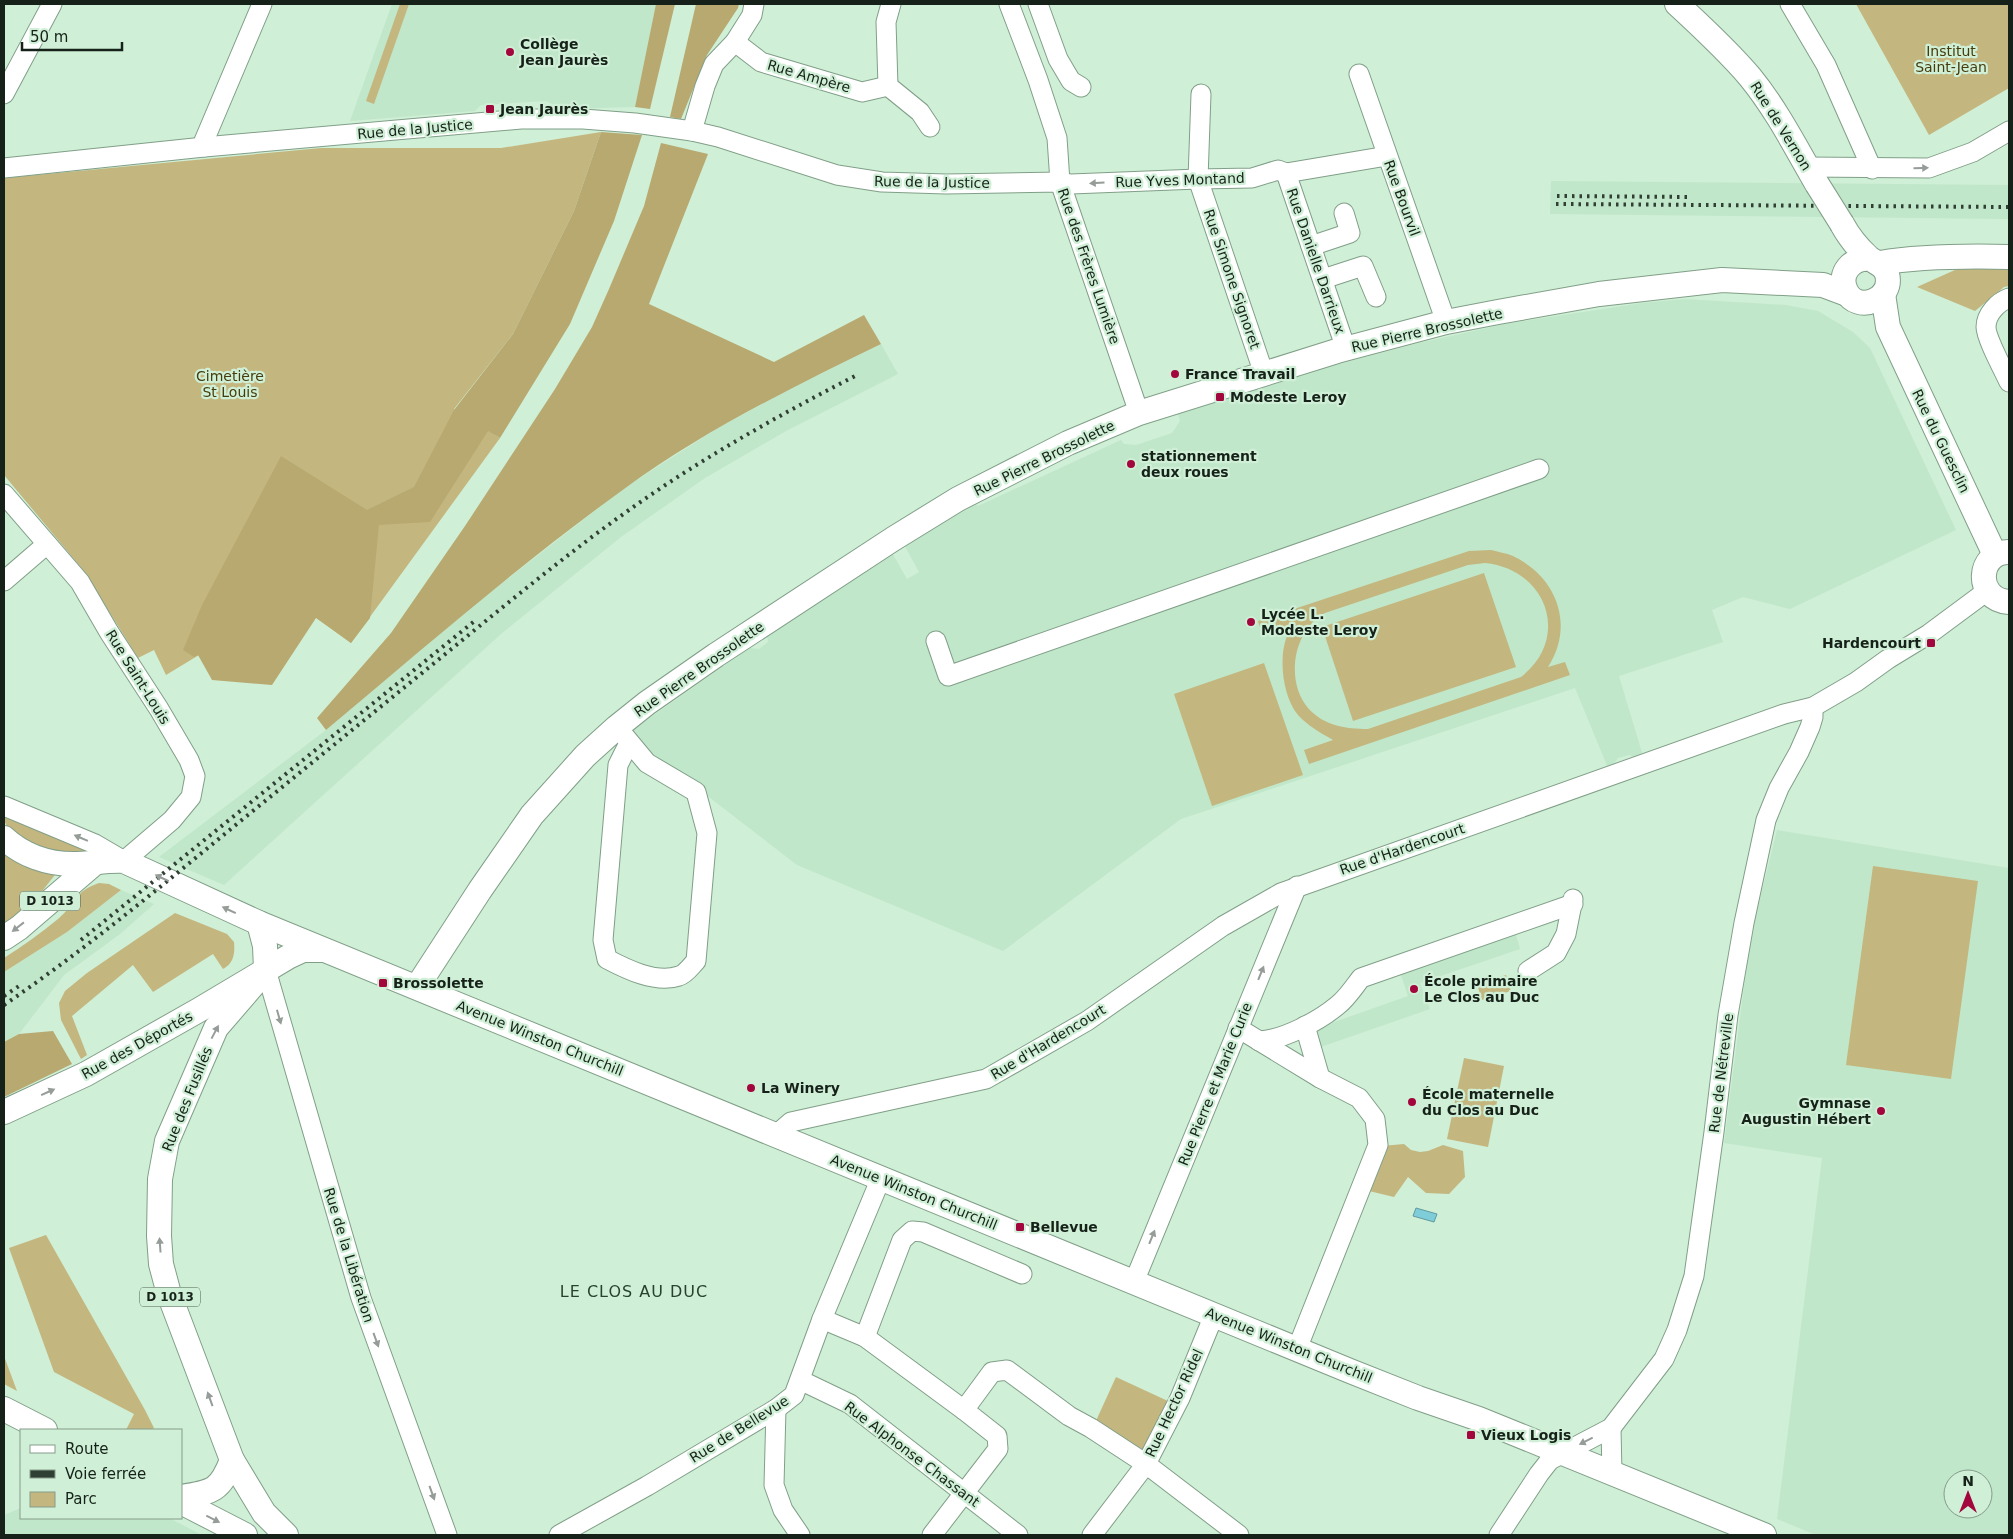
<svg xmlns="http://www.w3.org/2000/svg" width="2013" height="1539" viewBox="0 0 2013 1539" font-family="'DejaVu Sans',sans-serif">
<style>
.built{fill:#c0e7c9;fill-rule:evenodd}
.green{fill:#c4b67f;fill-rule:evenodd}
.forest{fill:#b8a970}
.water{fill:#80cdda;stroke:#609aa0}
.lines{fill:none;stroke-linecap:round;stroke-linejoin:round}
.minor-casing{stroke:#819f88;stroke-width:21}
.major-casing{stroke:#819f88;stroke-width:26}
.minor{stroke:#fff;stroke-width:19}
.major{stroke:#fff;stroke-width:24}
.rail{stroke:#303f34;stroke-width:4;stroke-dasharray:2.5 5;stroke-linecap:butt}
.major-bridge-casing{stroke:#819f88;stroke-width:26;stroke-linecap:butt}
.major-bridge{stroke:#fff;stroke-width:24}
.oneway{fill:#969c98}
.poi-dot{fill:#a2063d;stroke:#cfefd6;stroke-width:2}
.labels{text-anchor:middle;dominant-baseline:central;stroke-width:4.5;stroke-linejoin:round;paint-order:stroke}
.shield{fill:#cfefd6;stroke:#4e6052;stroke-width:1}
.shield-label{font-size:12px;font-weight:bold;fill:#162219}
.poi-label{font-size:14px;font-weight:bold;fill:#162219;stroke:#cfefd6;text-anchor:start}
.park-label{font-size:14px;fill:#463b0c;stroke:#cfefd6}
.street-label{font-size:14px;fill:#162219;stroke:#cfefd6}
.quarter-label{font-size:16px;letter-spacing:1px;fill:#27422f;stroke:#cfefd6}
</style>
<rect width="100%" height="100%" fill="#cfefd6"/>
<g class="built">
<path d="M392,4H656L635,107L562,109L546,101L481,105L475,111L350,121Z"/>
<path d="M1551,181L2009,185V219L1550,214Z"/>
<path d="M1685,299L1786,305L1818,311L1853,332L1870,348L1956,530L1790,609L1743,597L1712,610L1723,642L1619,676L1643,756L1637,758L1629,755L1618,758L1612,766L1608,768L1575,688L1181,819L1003,951L797,865L630,736V732L749,648L759,649L768,642L767,635L891,551L907,579L919,572L903,543L974,503L978,506L1121,440L1124,444L1136,445L1172,433L1180,421L1178,414L1328,367L1419,343L1505,324L1642,303Z"/>
<path d="M881,344L898,374L786,431L705,478L621,537L501,634L224,885L159,857L326,730L478,602L624,488L718,428L803,382Z"/>
<path d="M1777,830L2009,868V1535H1816L1777,1519L1822,1158L1724,1143L1750,939ZM1953,1479H1983V1509H1953Z"/>
<path d="M121,890L154,904L120,934L64,975L19,1034L4,1042V972L67,932Z"/>
<path d="M1514,928L1520,949L1420,983L1430,1009L1315,1049L1309,1031L1408,996L1399,969Z"/>
<path d="M21,1508V1518H169L202,1535H4V1515Z"/>
</g>
<g class="green">
<path d="M400,4H409L374,104L366,101Z"/>
<path d="M1856,4H2009V88L1929,135Z"/>
<path d="M601,132L574,211L513,334L454,409L500,438L351,643L307,611L222,641L166,675L154,650L138,658L83,570L4,475V178L321,148H501Z"/>
<path d="M2009,264V286L2004,287L1975,311L1917,287L1966,265Z"/>
<path d="M1491,550C1498,552 1506,553 1513,556C1557,577 1575,625 1548,667L1565,662L1570,675L1309,764L1304,750L1333,740C1321,733 1308,726 1298,715C1283,697 1278,658 1287,636C1289,632 1293,627 1295,623L1263,637L1258,621L1469,551ZM1485,563C1546,569 1572,637 1521,677L1368,729C1346,729 1324,726 1308,708C1285,681 1293,630 1325,613L1468,565Z"/>
<path d="M1484,573L1516,667L1353,721L1322,627Z"/>
<path d="M1264,663L1303,775L1212,806L1174,694Z"/>
<path d="M4,817L94,852C83,853 69,857 58,854C42,850 4,836 4,817Z"/>
<path d="M4,851L58,871L32,904L9,924L4,921Z"/>
<path d="M1873,866L1978,881L1951,1079L1846,1065Z"/>
<path d="M99,883L109,884L121,890L67,932L4,972V958C23,946 41,933 58,919C77,903 73,892 99,883Z"/>
<path d="M175,913L227,934L234,942C235,953 234,963 223,969L213,954L153,992L133,965L72,1016L87,1055L81,1059L61,1020L59,1003L65,991L87,973Z"/>
<path d="M1506,975L1511,991L1482,1000L1477,984Z"/>
<path d="M1464,1058L1504,1066L1488,1147L1447,1139Z"/>
<path d="M1404,1144L1411,1150L1420,1152L1428,1151L1443,1145L1463,1151L1465,1177L1449,1194L1426,1193L1408,1177L1394,1197L1369,1191L1382,1146Z"/>
<path d="M46,1235L145,1410L154,1428L151,1430H126L134,1414L54,1372L9,1248Z"/>
<path d="M4,1356L17,1391L4,1384Z"/>
<path d="M1116,1377L1170,1402L1155,1432L1140,1453L1095,1423Z"/>
</g>
<g class="forest">
<path d="M656,4H675L650,109L635,107Z"/>
<path d="M696,4H739L738,8L707,55L681,119L670,117Z"/>
<path d="M601,132L642,135L614,221L570,324L500,438L488,431L430,522L379,525L370,618L351,643L316,618L272,685L212,680L198,655L194,657L183,650L202,605L281,456L367,510L414,487L454,410L513,334L574,211Z"/>
<path d="M661,143L708,154L649,304L774,362L864,315L881,344C793,387 703,431 624,489C520,564 424,648 326,730L317,718L391,633L465,526L555,389L592,327L609,289L644,206Z"/>
<path d="M53,1031L72,1064L4,1097V1042L19,1034Z"/>
</g>
<path class="water" d="M1416,1208L1437,1214L1434,1222L1413,1216Z"/>
<g class="lines">
<defs>
<g id="minor">
<path d="M1009,4L1038,80L1057,138L1060,182L1139,413"/>
<path d="M1038,4L1058,59L1071,81L1081,87"/>
<path d="M1790,4L1826,65L1872,169"/>
<path d="M735,42L761,62L862,92L888,86"/>
<path d="M1359,74L1446,322"/>
<path d="M888,86L886,22L891,4"/>
<path d="M888,86L920,112L930,127"/>
<path d="M4,94L52,4"/>
<path d="M1201,94L1198,179L1264,374"/>
<path d="M692,131L705,86L714,64L735,42L752,15L754,4"/>
<path d="M204,147V141L262,4"/>
<path d="M1806,167L1929,168L1973,152L2009,131"/>
<path d="M4,168L204,147L521,119H583L635,123L692,131L718,137L837,175L882,182L946,184L1060,182L1071,184L1198,179L1252,178L1278,170L1286,173L1387,156"/>
<path d="M1286,173L1346,349"/>
<path d="M1311,246L1350,233L1344,213"/>
<path d="M1323,279L1363,266L1376,297"/>
<path d="M2009,298C1998,302 1986,314 1986,327C1986,338 2004,371 2009,382"/>
<path d="M4,494L80,582L109,632L159,709L189,760L195,776L191,797L172,820L124,861L95,844L4,806"/>
<path d="M4,581L47,544"/>
<path d="M936,641L948,676L1539,469"/>
<path d="M617,727L647,763L696,792L707,833L696,961C691,966 686,974 679,976C656,984 626,969 607,959L603,940L618,765L629,743"/>
<path d="M266,970L361,1298L447,1535"/>
<path d="M1528,971L1556,953L1566,934L1573,899"/>
<path d="M1305,1026L1320,1078"/>
<path d="M1238,1028L1320,1078L1359,1098L1375,1119L1378,1145L1297,1349"/>
<path d="M1259,1041C1283,1040 1319,1021 1338,1005C1347,998 1354,987 1361,978L1573,904"/>
<path d="M776,1135L791,1122L986,1079L1087,1021L1223,926L1281,893L1784,714L1813,707L1856,682L1888,659L1929,634L1987,591"/>
<path d="M1134,1282L1297,886"/>
<path d="M822,1319L865,1337L964,1410L992,1372L1007,1370L1069,1416L1091,1428L1146,1464L1239,1535"/>
<path d="M865,1337L902,1240L912,1231L923,1232L1022,1274"/>
<path d="M800,1380L850,1404L1018,1535"/>
<path d="M776,1409L774,1485L783,1510L800,1535"/>
<path d="M1611,1428L1612,1474"/>
<path d="M559,1535L647,1486L776,1409L794,1395L822,1319L881,1178"/>
<path d="M932,1535L998,1449L997,1436L964,1410"/>
<path d="M1092,1535L1146,1464L1180,1398L1214,1315"/>
<path d="M1499,1535L1539,1474L1550,1460L1611,1428L1664,1359L1677,1330L1694,1276L1714,1132L1728,1015L1744,923L1766,820L1779,788L1799,752L1810,727L1813,717V707"/>
</g>
<g id="major">
<path d="M1677,4C1702,27 1728,51 1750,77C1777,110 1796,148 1817,184"/>
<path d="M1842,224C1849,237 1857,247 1868,257C1875,263 1884,264 1887,274C1894,300 1857,314 1846,291C1837,273 1853,257 1870,259"/>
<path d="M1880,263C1922,256 1967,256 2009,257"/>
<path d="M1883,294L1888,327L1995,555"/>
<path d="M2009,552C1978,551 1973,599 2009,602"/>
<path d="M4,838C22,855 47,864 73,864C90,864 107,860 124,861L259,923L1350,1371L1418,1398L1479,1419L1764,1535"/>
<path d="M259,923L265,946L266,970L216,1028L167,1141L160,1179L159,1236L161,1264L169,1294L232,1460L264,1513L286,1535"/>
<path d="M4,938L19,928L96,862"/>
<path d="M417,987L480,890L532,815L585,756L617,727L647,703L716,655L893,539L958,499L1068,443L1139,413L1337,351L1446,322L1498,312L1599,294L1722,280L1823,285L1847,294"/>
<path d="M4,1112L86,1074L199,1010L288,957L303,950H323"/>
<path d="M4,1409L45,1430"/>
<path d="M181,1497C213,1492 220,1491 232,1460"/>
<path d="M181,1502L245,1535"/>
</g>
</defs>
<use href="#minor" class="minor-casing"/>
<use href="#major" class="major-casing"/>
<use href="#minor" class="minor"/>
<use href="#major" class="major"/>
<g class="rail">
<path d="M1557,196L1692,197"/>
<path d="M1556,204L2009,207"/>
<path d="M81,940L477,619"/>
<path d="M4,996L19,986"/>
<path d="M4,1005C83,951 158,889 232,828C308,766 384,704 460,642C515,597 571,551 629,510C702,458 779,415 859,374"/>
</g>
<defs>
<path id="major-bridge" d="M1817,184L1842,224"/>
</defs>
<use href="#major-bridge" class="major-bridge-casing"/>
<use href="#major-bridge" class="major-bridge"/>
</g>
<defs><path id="oneway-solid" d="M-6-.8H1V-3.2L6.5 0L1 3.2V.8H-6Z" transform="scale(1.25)"/></defs>
<g class="oneway">
<use href="#oneway-solid" transform="translate(1921 168) rotate(-1)"/>
<use href="#oneway-solid" transform="translate(1097 183) rotate(177)"/>
<use href="#oneway-solid" transform="translate(81 838) rotate(-157)"/>
<use href="#oneway-solid" transform="translate(162 878) rotate(-155)"/>
<use href="#oneway-solid" transform="translate(229 910) rotate(-155)"/>
<use href="#oneway-solid" transform="translate(18 927) rotate(142)"/>
<use href="#oneway-solid" transform="translate(1261 973) rotate(-68)"/>
<use href="#oneway-solid" transform="translate(279 1017) rotate(74)"/>
<use href="#oneway-solid" transform="translate(215 1032) rotate(-62)"/>
<use href="#oneway-solid" transform="translate(48 1092) rotate(-24)"/>
<use href="#oneway-solid" transform="translate(1152 1237) rotate(-68)"/>
<use href="#oneway-solid" transform="translate(160 1245) rotate(-94)"/>
<use href="#oneway-solid" transform="translate(376 1340) rotate(70)"/>
<use href="#oneway-solid" transform="translate(210 1399) rotate(-110)"/>
<use href="#oneway-solid" transform="translate(1586 1441) rotate(153)"/>
<use href="#oneway-solid" transform="translate(432 1493) rotate(70)"/>
<use href="#oneway-solid" transform="translate(213 1519) rotate(27)"/>
</g>
<g class="poi-dot">
<circle cx="510" cy="52" r="5"/>
<rect x="485" y="104" width="10" height="10" rx="2.5"/>
<circle cx="1175" cy="374" r="5"/>
<rect x="1215" y="392" width="10" height="10" rx="2.5"/>
<circle cx="1131" cy="464" r="5"/>
<circle cx="1251" cy="622" r="5"/>
<rect x="1926" y="638" width="10" height="10" rx="2.5"/>
<rect x="378" y="978" width="10" height="10" rx="2.5"/>
<circle cx="1414" cy="989" r="5"/>
<circle cx="751" cy="1088" r="5"/>
<circle cx="1412" cy="1102" r="5"/>
<circle cx="1881" cy="1111" r="5"/>
<rect x="1015" y="1222" width="10" height="10" rx="2.5"/>
<rect x="1466" y="1430" width="10" height="10" rx="2.5"/>
</g>
<g class="labels">
<g class="shield">
<rect x="20" y="891.5" width="60" height="19" rx="4"/>
<rect x="140" y="1287.5" width="60" height="19" rx="4"/>
</g>
<g class="shield-label">
<text x="50" y="901">D 1013</text>
<text x="170" y="1297">D 1013</text>
</g>
<g class="poi-label">
<text x="520" y="44">Collège<tspan x="520" dy="16">Jean Jaurès</tspan></text>
<text x="500" y="109">Jean Jaurès</text>
<text x="1185" y="374">France Travail</text>
<text x="1230" y="397">Modeste Leroy</text>
<text x="1141" y="456">stationnement<tspan x="1141" dy="16">deux roues</tspan></text>
<text x="1261" y="614">Lycée L.<tspan x="1261" dy="16">Modeste Leroy</tspan></text>
<text x="1921" y="643" text-anchor="end">Hardencourt</text>
<text x="1424" y="981">École primaire<tspan x="1424" dy="16">Le Clos au Duc</tspan></text>
<text x="393" y="983">Brossolette</text>
<text x="761" y="1088">La Winery</text>
<text x="1422" y="1094">École maternelle<tspan x="1422" dy="16">du Clos au Duc</tspan></text>
<text x="1871" y="1103" text-anchor="end">Gymnase<tspan x="1871" dy="16">Augustin Hébert</tspan></text>
<text x="1030" y="1227">Bellevue</text>
<text x="1481" y="1435">Vieux Logis</text>
</g>
<g class="park-label">
<text x="1951" y="51">Institut<tspan x="1951" dy="16">Saint-Jean</tspan></text>
<text x="230" y="376">Cimetière<tspan x="230" dy="16">St Louis</tspan></text>
</g>
<g class="street-label">
<text transform="translate(809 76) rotate(16)">Rue Ampère</text>
<text transform="translate(1781 126) rotate(58)">Rue de Vernon</text>
<text transform="translate(415 129) rotate(-5)">Rue de la Justice</text>
<text transform="translate(1180 180) rotate(-2)">Rue Yves Montand</text>
<text transform="translate(932 182) rotate(1)">Rue de la Justice</text>
<text transform="translate(1402 198) rotate(70)">Rue Bourvil</text>
<text transform="translate(1316 261) rotate(71)">Rue Danielle Darrieux</text>
<text transform="translate(1089 266) rotate(71)">Rue des Frères Lumière</text>
<text transform="translate(1232 279) rotate(71)">Rue Simone Signoret</text>
<text transform="translate(1427 330) rotate(-13)">Rue Pierre Brossolette</text>
<text transform="translate(1941 441) rotate(64)">Rue du Guesclin</text>
<text transform="translate(1044 458) rotate(-26)">Rue Pierre Brossolette</text>
<text transform="translate(699 669) rotate(-35)">Rue Pierre Brossolette</text>
<text transform="translate(138 677) rotate(58)">Rue Saint-Louis</text>
<text transform="translate(1402 849) rotate(-19)">Rue d'Hardencourt</text>
<text transform="translate(540 1038) rotate(22)">Avenue Winston Churchill</text>
<text transform="translate(1048 1042) rotate(-31)">Rue d'Hardencourt</text>
<text transform="translate(137 1045) rotate(-29)">Rue des Déportés</text>
<text transform="translate(1721 1073) rotate(-83)">Rue de Nétreville</text>
<text transform="translate(1215 1084) rotate(-68)">Rue Pierre et Marie Curie</text>
<text transform="translate(187 1099) rotate(-68)">Rue des Fusillés</text>
<text transform="translate(914 1192) rotate(22)">Avenue Winston Churchill</text>
<text transform="translate(349 1255) rotate(73)">Rue de la Libération</text>
<text transform="translate(1289 1345) rotate(22)">Avenue Winston Churchill</text>
<text transform="translate(1174 1403) rotate(-65)">Rue Hector Ridel</text>
<text transform="translate(739 1429) rotate(-32)">Rue de Bellevue</text>
<text transform="translate(912 1454) rotate(37)">Rue Alphonse Chassant</text>
</g>
<g class="quarter-label">
<text x="634" y="1291">LE CLOS AU DUC</text>
</g>
</g>
<rect width="2013" height="1539" fill="none" stroke="#162219" stroke-width="10"/>
<rect x="20" y="1429" width="162" height="90" fill="#cfefd6" stroke="#859d8a"/>
<rect x="30" y="1445" width="25" height="8" fill="#ffffff" stroke="#859d8a"/>
<text x="65" y="1454" font-size="15" fill="#162219">Route</text>
<rect x="30" y="1470" width="25" height="8" fill="#303f34" stroke="#859d8a"/>
<text x="65" y="1479" font-size="15" fill="#162219">Voie ferrée</text>
<rect x="30" y="1492" width="25" height="15" fill="#c4b67f" stroke="#859d8a"/>
<text x="65" y="1504" font-size="15" fill="#162219">Parc</text>
<g transform="translate(1968 1494)"><circle r="24" fill="#cfefd6" stroke="#859d8a"/>
<path d="M0-4L9 19L0 12L-9 19Z" fill="#a2063d"/>
<text y="-8" font-size="14" font-weight="bold" text-anchor="middle" fill="#162219">N</text>
</g>
<path d="M22 42v8h100v-8" fill="none" stroke="#162219" stroke-width="2.5"/>
<text x="30" y="42" font-size="15" fill="#162219" stroke="#cfefd6" stroke-width="4" paint-order="stroke">50 m</text>
</svg>
